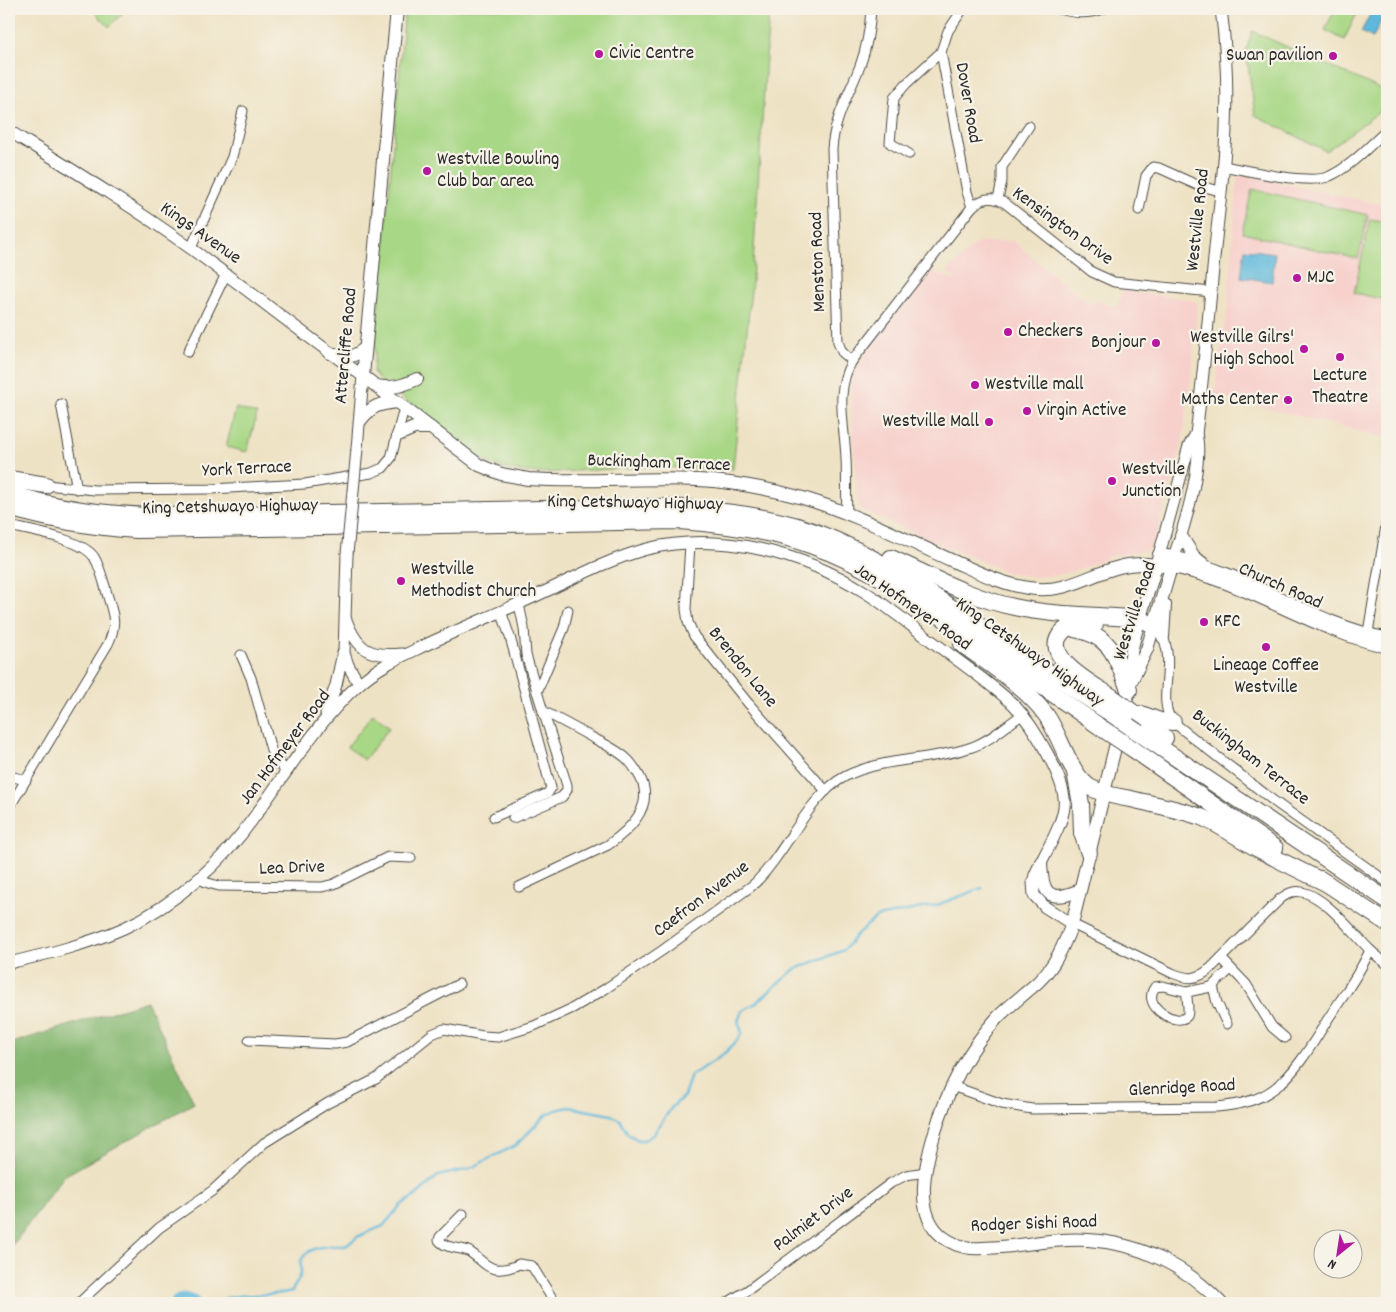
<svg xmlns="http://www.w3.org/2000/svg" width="1396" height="1312" viewBox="0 0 1396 1312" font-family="Dekko,sans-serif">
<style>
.built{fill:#f7d0cc}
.green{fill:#a8d785;stroke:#6a8158}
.forest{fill:#86b872;stroke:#58724e}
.water{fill:#5db8db;stroke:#447283}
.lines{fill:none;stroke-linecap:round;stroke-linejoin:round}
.stream{stroke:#5db8db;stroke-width:2.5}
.river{stroke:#5db8db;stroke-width:15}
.minor-casing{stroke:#484642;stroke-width:11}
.tertiary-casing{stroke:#484642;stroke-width:13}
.secondary-casing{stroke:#484642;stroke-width:14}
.motorway-casing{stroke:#484642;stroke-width:18}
.minor{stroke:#fff;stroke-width:9}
.tertiary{stroke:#fff;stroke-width:11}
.secondary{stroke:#fff;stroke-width:12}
.motorway{stroke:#fff;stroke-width:16}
.tertiary-bridge-casing{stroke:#484642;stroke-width:13;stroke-linecap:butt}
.motorway-bridge-casing{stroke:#484642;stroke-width:18;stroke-linecap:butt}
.tertiary-bridge{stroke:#fff;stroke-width:11}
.motorway-bridge{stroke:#fff;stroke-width:16}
.poi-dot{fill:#b5179e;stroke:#f7f3e8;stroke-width:2}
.labels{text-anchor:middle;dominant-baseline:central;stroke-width:4.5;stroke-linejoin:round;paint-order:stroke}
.poi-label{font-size:19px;fill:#2b2b2b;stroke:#f7f3e8;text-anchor:start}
.street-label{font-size:19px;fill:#2b2b2b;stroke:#f7f3e8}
</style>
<rect width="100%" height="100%" fill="#f7f3e8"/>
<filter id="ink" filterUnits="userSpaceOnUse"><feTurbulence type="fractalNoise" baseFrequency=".02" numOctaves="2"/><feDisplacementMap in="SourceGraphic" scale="10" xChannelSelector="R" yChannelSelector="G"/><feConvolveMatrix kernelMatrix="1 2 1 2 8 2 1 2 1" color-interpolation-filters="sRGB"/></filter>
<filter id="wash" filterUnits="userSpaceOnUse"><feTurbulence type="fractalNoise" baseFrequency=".0096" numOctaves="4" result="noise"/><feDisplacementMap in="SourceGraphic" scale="20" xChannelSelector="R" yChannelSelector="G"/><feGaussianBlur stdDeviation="1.12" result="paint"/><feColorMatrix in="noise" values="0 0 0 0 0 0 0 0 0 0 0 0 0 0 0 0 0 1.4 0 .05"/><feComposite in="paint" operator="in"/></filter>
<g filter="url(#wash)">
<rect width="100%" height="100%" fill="#eee2c4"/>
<g class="built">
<path d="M1238,174L1387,206V438L1214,395L1228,303Z"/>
<path d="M1013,241L1066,286L1090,304L1098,301L1117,307L1123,291L1193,300L1197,304L1193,362L1183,439L1179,457L1154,544L1147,550L1111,556L1086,567L1059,575L1035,577L1006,572L863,511L859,507L857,494L850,389L852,373L880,332L932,270L939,275L950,277V279L955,280L956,279L948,273V270L977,243Z"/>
</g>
<g class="green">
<path d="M96,9H127L109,27L95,13Z"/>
<path d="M405,9H769L752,281L733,469L651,467L538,473L510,470L487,463L378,379L373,372Z"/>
<path d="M1335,9H1359L1344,40L1325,30Z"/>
<path d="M1252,31L1387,92L1386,107L1326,151L1255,115L1246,51Z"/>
<path d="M1252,189L1368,215L1358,259L1242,233Z"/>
<path d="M1370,219L1387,222V300L1354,293Z"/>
<path d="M236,408L257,414L247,452L226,447Z"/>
<path d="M373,714L390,727L364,760L347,747Z"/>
</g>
<path class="forest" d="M147,1001L194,1103L64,1176L16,1241L9,1247V1044Z"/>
<g class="water">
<path d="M1373,9L1386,10L1373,38L1361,32Z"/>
<path d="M1245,249L1275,253L1272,282L1241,277Z"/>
</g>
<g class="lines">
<path class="stream" d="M213,1303C238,1290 265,1299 292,1291C295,1285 299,1280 301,1273C301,1270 300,1265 301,1261C307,1245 332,1245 346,1246L357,1237L383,1226L401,1205L414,1197L438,1176L469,1169L516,1145L546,1115L556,1110L569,1107L611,1115L620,1120L628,1134L638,1140H644L653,1135L672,1107L684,1096L691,1075C711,1063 730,1053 742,1033L738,1021L742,1011L756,1003L795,969L844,950L857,934L877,917L937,905L982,888"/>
<path class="river" d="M178,1303L184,1300L193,1303"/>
</g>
</g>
<g filter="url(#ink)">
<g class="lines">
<defs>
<g id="minor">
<path d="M963,9L948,31L941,52L967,192L972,207"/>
<path d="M1058,9C1075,13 1086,15 1103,9"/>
<path d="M909,154L890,143L894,98L906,84L941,52"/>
<path d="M1223,166C1246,170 1311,186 1330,176C1352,166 1370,145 1387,130"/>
<path d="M998,199L1002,181V167L1029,126"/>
<path d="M1139,210L1146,176L1153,167L1159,168L1197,185L1220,191"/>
<path d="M191,248L232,157L243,111"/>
<path d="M188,352L226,274"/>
<path d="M852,361L972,207C983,197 993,196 1005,203L1092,272L1114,282L1211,292"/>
<path d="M61,404L77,489"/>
<path d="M46,485L95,490L211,489L305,484L371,473L383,468L391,458L404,408"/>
<path d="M847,513C846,495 847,477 846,459C845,426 834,391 852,361L842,352L838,342L832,149C834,119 849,94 860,66C867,47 870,28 871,9"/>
<path d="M9,526C30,531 82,539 94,557C101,568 104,584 108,597C114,616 117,625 108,644L9,808"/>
<path d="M690,544L686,609L688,622L694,636L748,703L826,791"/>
<path d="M519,604L524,628L526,655L543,711C560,720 577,729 593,738C605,744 617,750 626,758C632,763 636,770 640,777C655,806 631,829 608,845L519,887"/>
<path d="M1161,633C1178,664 1155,700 1173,722L1275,802L1387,882"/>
<path d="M1367,638L1387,520"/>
<path d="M241,655L251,678L272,753L286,772"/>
<path d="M537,692L564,628L568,610"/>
<path d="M9,776L26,780"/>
<path d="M494,817L548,793L551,788L510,637L501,611"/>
<path d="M513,818L562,797L567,790V785L543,711"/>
<path d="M199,879L208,883L219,886L322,887L334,884L388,857L411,858"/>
<path d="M1072,924L1172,973C1189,980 1197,980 1211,968L1280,899C1287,894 1293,890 1302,892C1326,897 1352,932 1369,949C1375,955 1381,959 1387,964"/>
<path d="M1221,958L1246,984L1272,1027L1285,1038"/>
<path d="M1213,986L1217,1003L1227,1024"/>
<path d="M1187,992C1186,998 1190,1011 1187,1016C1178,1027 1140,1007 1155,987L1163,986L1187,992L1211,987L1231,969"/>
<path d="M249,1040L335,1044L347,1042L459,984"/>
<path d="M952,1086L1002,1104L1032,1109L1217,1107C1238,1105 1258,1101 1275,1088C1296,1073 1314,1041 1328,1019C1343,996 1359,975 1370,950"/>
<path d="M463,1214L440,1237L439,1240C446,1249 458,1247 468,1251C478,1256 486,1269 497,1269C504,1270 514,1267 519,1264L532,1266L555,1303"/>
<path d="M79,1303L159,1228L212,1191L264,1143L328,1103L376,1079L432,1034L444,1029L483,1036L498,1037L534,1026L573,1008L605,989L663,950L753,885C786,854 808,795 846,776C883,757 933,761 972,747C990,741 1007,725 1023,714"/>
<path d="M727,1303L748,1290L891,1183L906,1175L926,1172"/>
</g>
<g id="tertiary">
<path d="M1221,9C1226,47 1228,88 1226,127C1225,167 1219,208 1215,248C1209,310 1204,372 1196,434C1204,464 1184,527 1174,557C1249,573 1313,624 1387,638"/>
<path d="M9,131C71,169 134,207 193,250C250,291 305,336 363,376L357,449"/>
<path d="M1181,535L1194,556L1203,563"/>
<path d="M347,554L344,653L348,665L359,684"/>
<path d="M1159,555L1189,446L1196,434"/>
<path d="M1171,567C1247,582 1312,631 1387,647"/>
<path d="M346,620C358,651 370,657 402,654"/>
<path d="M326,714L336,685L343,653"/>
<path d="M9,963C47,954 88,944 124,928C176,904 222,863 255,816C288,771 317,722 359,684C375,669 396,659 415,650C450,633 485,619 520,603C562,585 602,561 647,549C720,531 802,553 865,592C889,607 911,626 933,642C961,663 989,682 1014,705C1032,724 1068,781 1064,807C1062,827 1043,856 1035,875L1033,882L1034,895L1045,907L1072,924"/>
</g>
<g id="secondary">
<path d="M397,9L363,376L479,465L501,474L528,479C585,483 642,477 699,480C734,482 770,489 803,498C856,514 904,539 953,561C978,572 1002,584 1028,588C1066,594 1085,576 1119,567C1137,562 1153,564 1171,567"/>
<path d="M330,353C346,357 351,360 365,348"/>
<path d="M376,386C392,389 402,386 417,379"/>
<path d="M360,421C372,405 379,404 398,402"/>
<path d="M398,435L414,428H431"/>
<path d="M1159,555C1151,586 1139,616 1132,648C1129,662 1132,676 1129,690L1072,924C1064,945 1055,966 1038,982C1025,994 1011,1004 998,1017C967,1051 947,1090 934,1135C925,1166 913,1214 943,1237C951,1243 961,1247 971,1248C1010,1250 1049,1237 1088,1240C1139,1243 1186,1266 1221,1303"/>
<path d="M1163,637L1165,605"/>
<path d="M1131,682L1147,649L1174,557L1159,555"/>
<path d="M1041,862C1042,893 1048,904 1080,890"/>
</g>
<g id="motorway">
<path d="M9,479L46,485"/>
<path d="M9,493C58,509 107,515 158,516L662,507C707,509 753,513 797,526C860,545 914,583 969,619C1015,650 1061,680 1107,711"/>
<path d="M9,508C51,520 93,527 137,530L679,521C724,524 767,530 810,545C868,565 918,600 968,635C1013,666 1058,697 1103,729"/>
<path d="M891,558C931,576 971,598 1014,607C1055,616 1098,615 1140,619L1154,625"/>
<path d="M1095,624C1082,624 1068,623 1060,635C1043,659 1096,686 1112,697"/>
<path d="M1075,629C1112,635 1117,659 1129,690"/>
<path d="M962,644C990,665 1025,686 1046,715C1060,734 1070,776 1091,788C1103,794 1118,797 1131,799C1155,805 1178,809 1201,817C1221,825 1241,840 1260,850C1282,862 1305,873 1328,884"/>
<path d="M1131,711L1165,738"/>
<path d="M1141,714L1160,721L1173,722"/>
<path d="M1139,733L1387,900"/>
<path d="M1133,749L1275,848"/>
<path d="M1075,772L1081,804L1082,833L1089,853"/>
<path d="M1320,879L1387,923"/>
</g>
</defs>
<use href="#minor" class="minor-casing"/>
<use href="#tertiary" class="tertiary-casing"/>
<use href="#secondary" class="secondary-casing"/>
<use href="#motorway" class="motorway-casing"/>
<use href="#minor" class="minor"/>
<use href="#tertiary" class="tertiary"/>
<use href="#secondary" class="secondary"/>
<use href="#motorway" class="motorway"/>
<defs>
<path id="tertiary-bridge" d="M347,554L357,449"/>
<g id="motorway-bridge">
<path d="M1112,697L1131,711"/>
<path d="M1107,711L1139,733"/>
<path d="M1103,729L1133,749"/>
</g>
</defs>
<use href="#tertiary-bridge" class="tertiary-bridge-casing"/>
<use href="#motorway-bridge" class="motorway-bridge-casing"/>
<use href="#tertiary-bridge" class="tertiary-bridge"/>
<use href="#motorway-bridge" class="motorway-bridge"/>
</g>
</g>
<g class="poi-dot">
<circle cx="599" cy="54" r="5"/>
<circle cx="1333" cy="56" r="5"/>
<circle cx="427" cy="171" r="5"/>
<circle cx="1297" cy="278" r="5"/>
<circle cx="1008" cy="332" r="5"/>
<circle cx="1156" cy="343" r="5"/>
<circle cx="1304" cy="349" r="5"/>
<circle cx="1340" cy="357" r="5"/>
<circle cx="975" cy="385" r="5"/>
<circle cx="1288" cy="400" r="5"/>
<circle cx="1027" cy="411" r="5"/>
<circle cx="989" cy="422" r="5"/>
<circle cx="1112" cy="481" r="5"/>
<circle cx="401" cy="581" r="5"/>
<circle cx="1204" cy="622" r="5"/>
<circle cx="1266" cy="647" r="5"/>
</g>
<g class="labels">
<g class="poi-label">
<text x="609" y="54">Civic Centre</text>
<text x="1323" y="56" text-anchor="end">Swan pavilion</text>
<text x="437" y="160">Westville Bowling<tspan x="437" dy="22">Club bar area</tspan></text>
<text x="1307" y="278">MJC</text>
<text x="1018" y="332">Checkers</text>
<text x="1294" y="338" text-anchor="end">Westville Gilrs'<tspan x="1294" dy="22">High School</tspan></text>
<text x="1146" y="343" text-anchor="end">Bonjour</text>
<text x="1340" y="376" text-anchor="middle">Lecture<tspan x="1340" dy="22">Theatre</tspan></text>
<text x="985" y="385">Westville mall</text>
<text x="1278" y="400" text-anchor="end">Maths Center</text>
<text x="1037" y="411">Virgin Active</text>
<text x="979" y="422" text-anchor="end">Westville Mall</text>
<text x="1122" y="470">Westville<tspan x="1122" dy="22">Junction</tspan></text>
<text x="411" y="570">Westville<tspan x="411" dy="22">Methodist Church</tspan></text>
<text x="1214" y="622">KFC</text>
<text x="1266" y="666" text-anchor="middle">Lineage Coffee<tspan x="1266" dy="22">Westville</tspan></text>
</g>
<g class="street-label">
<text transform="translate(967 103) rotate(80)">Dover Road</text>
<text transform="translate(1199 220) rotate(-84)">Westville Road</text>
<text transform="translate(1062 227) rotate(36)">Kensington Drive</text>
<text transform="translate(200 234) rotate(35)">Kings Avenue</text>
<text transform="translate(819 262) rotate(-92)">Menston Road</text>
<text transform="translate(347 346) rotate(-85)">Attercliffe Road</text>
<text transform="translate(659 464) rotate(2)">Buckingham Terrace</text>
<text transform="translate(247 470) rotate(-3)">York Terrace</text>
<text transform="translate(635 504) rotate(1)">King Cetshwayo Highway</text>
<text transform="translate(230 508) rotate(-1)">King Cetshwayo Highway</text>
<text transform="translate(1280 587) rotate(24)">Church Road</text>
<text transform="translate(912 608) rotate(35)">Jan Hofmeyer Road</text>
<text transform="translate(1136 611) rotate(-72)">Westville Road</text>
<text transform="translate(1029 653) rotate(35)">King Cetshwayo Highway</text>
<text transform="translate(742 668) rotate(51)">Brendon Lane</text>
<text transform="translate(286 748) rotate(-53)">Jan Hofmeyer Road</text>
<text transform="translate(1250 758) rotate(38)">Buckingham Terrace</text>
<text transform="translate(292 869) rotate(-2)">Lea Drive</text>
<text transform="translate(702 900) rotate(-37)">Caefron Avenue</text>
<text transform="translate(1182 1089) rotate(-3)">Glenridge Road</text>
<text transform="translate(814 1220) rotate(-37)">Palmiet Drive</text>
<text transform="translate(1034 1225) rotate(-2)">Rodger Sishi Road</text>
</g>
</g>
<rect width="1396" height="1312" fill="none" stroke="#f7f3e8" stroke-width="30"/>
<g transform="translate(1338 1254) rotate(210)"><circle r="24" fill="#f7f3e8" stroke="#a5a39c"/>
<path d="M0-4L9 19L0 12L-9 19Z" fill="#b5179e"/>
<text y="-8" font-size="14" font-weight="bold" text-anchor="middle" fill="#2b2b2b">N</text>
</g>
</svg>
